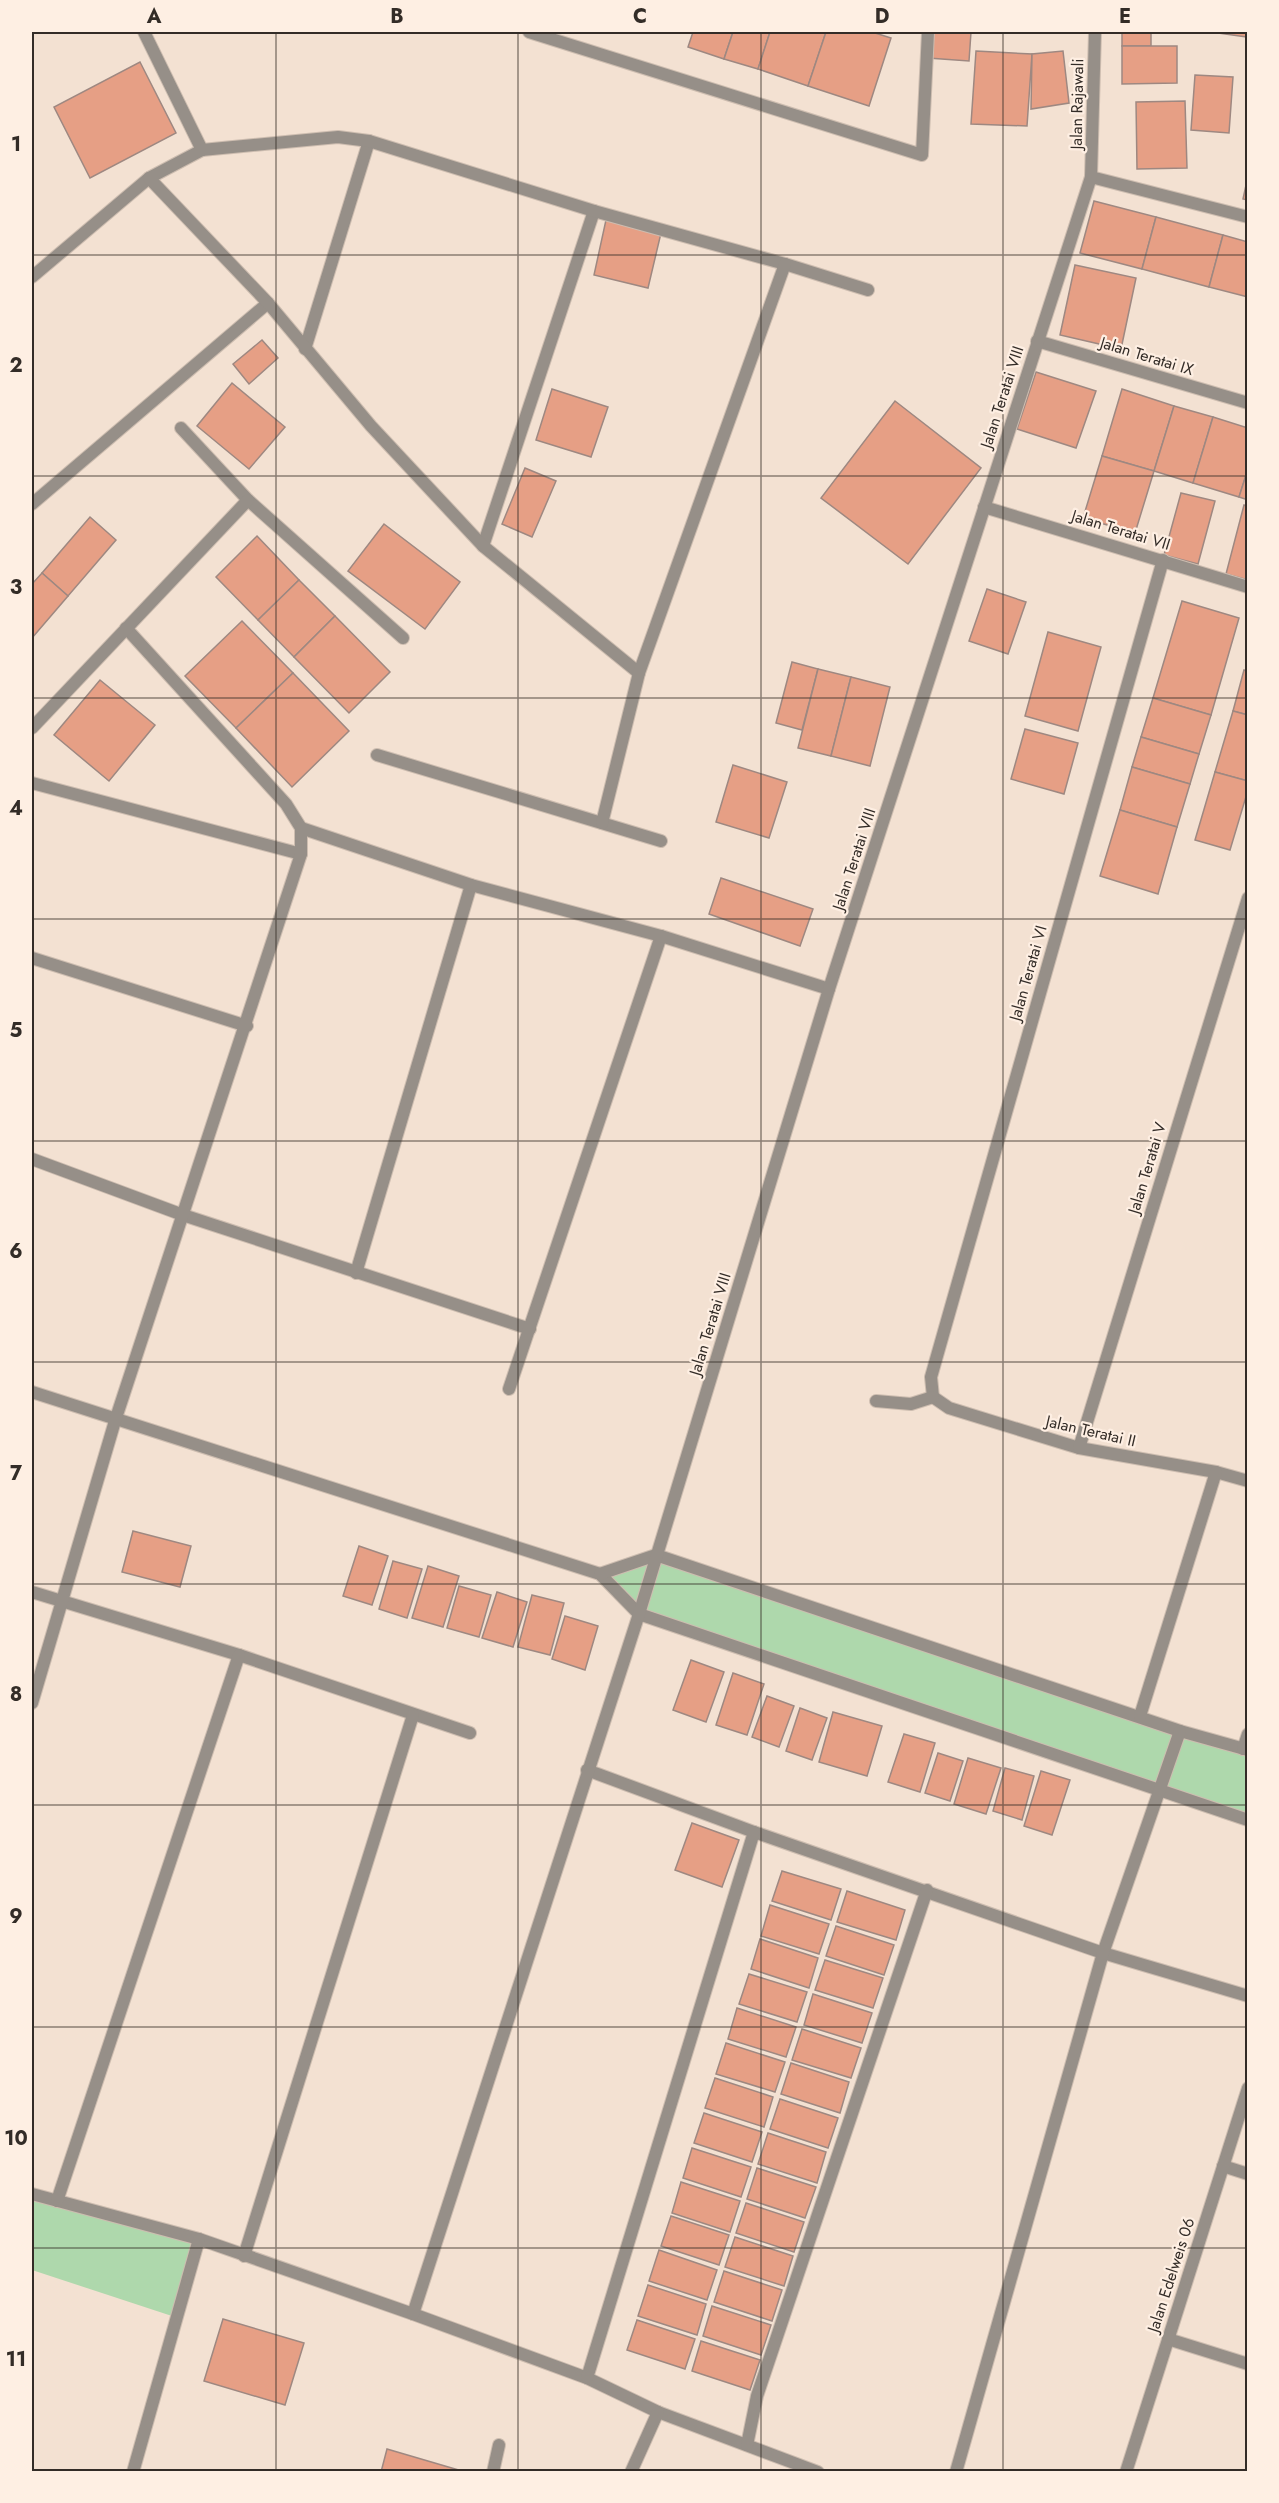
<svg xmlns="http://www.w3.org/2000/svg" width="1279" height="2503" viewBox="0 0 1279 2503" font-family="Jost,sans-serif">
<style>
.green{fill:#aed8ac}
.building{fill:#e69f85;stroke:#9e8881;stroke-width:1.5}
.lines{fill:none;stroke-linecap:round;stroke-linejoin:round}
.minor-casing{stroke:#cdbdb0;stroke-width:14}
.minor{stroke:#968f88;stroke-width:12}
.grid{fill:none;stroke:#332c27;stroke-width:1.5;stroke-opacity:0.55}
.labels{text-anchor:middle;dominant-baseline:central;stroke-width:4.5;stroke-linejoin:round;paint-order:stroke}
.street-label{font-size:16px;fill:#332c27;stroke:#feefe3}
.neatline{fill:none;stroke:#332c27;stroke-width:2}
.grid-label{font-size:20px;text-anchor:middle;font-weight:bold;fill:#332c27}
</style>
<rect width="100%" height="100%" fill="#f3e1d2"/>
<g class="green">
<path d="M656,1555L1247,1750V1820L639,1614L600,1574Z"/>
<path d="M32,2194L199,2239L178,2318L32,2270Z"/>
</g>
<g class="building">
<path d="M693,32H733L724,59L688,47Z"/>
<path d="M733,32H770L758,69L724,59Z"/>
<path d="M770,32H826L808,86L758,69Z"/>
<path d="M826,32H872L891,38L869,106L808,86Z"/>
<path d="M931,32H971L969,61L928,58Z"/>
<rect x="1122" y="32" width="29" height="14"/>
<path d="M1211,32H1247L1246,37Z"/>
<path d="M1122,46H1177V83L1122,84Z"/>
<path d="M976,51L1032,54L1027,126L971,124Z"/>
<path d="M1063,51L1069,103L1031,109L1032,54Z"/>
<path d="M140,62L176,133L90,178L54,107Z"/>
<path d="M1195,75L1233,77L1229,133L1191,130Z"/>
<path d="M1185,101L1187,168L1137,169L1136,102Z"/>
<path d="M1248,176V200L1243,199Z"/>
<path d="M1094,201L1156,217L1142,269L1080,253Z"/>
<path d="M1156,217L1223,235L1209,287L1142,269Z"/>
<path d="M606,220L661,233L648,288L594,275Z"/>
<path d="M1223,235L1248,242V297L1209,287Z"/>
<path d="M1075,265L1136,278L1121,349L1060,335Z"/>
<path d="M262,340L278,358L249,384L233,364Z"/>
<path d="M1036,372L1096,391L1076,448L1017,429Z"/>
<path d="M232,383L285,427L249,469L197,426Z"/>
<path d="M552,389L608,407L591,457L536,440Z"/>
<path d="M1122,389L1174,406L1154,471L1102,456Z"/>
<path d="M895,401L981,468L908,564L821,498Z"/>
<path d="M1174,406L1213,417L1193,483L1154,471Z"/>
<path d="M1213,417L1248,428V469L1239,497L1193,483Z"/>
<path d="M1102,456L1154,471L1135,533L1083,518Z"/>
<path d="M525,468L556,481L532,537L502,524Z"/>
<path d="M1248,469V500L1239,497Z"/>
<path d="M1181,493L1215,501L1198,564L1164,555Z"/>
<path d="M1244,505L1248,506V580L1226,574Z"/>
<path d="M90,517L116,540L68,596L42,573Z"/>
<path d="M384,524L460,582L425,629L348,571Z"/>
<path d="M257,536L299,580L258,620L216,577Z"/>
<path d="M42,573L68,596L32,638V584Z"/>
<path d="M299,580L335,616L294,657L258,620Z"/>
<path d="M987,589L1026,602L1008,654L969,641Z"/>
<path d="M1182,601L1239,618L1211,715L1153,698Z"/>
<path d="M335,616L390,672L349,713L294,657Z"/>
<path d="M242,621L293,673L236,728L185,676Z"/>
<path d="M1048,632L1101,647L1078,731L1025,716Z"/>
<path d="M792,662L818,669L802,730L776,723Z"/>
<path d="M818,669L851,677L831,756L798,748Z"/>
<path d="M1244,670L1248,671V715L1233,711Z"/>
<path d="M293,673L349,731L292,787L236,728Z"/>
<path d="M851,677L890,687L870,766L831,756Z"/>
<path d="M100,680L155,725L109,781L54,735Z"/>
<path d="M1153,698L1211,715L1199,754L1141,737Z"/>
<path d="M1233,711L1248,715V781L1215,772Z"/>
<path d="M1025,729L1078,743L1064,794L1011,779Z"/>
<path d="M1141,737L1199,754L1190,784L1132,767Z"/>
<path d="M733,765L787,782L769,838L716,822Z"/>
<path d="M1132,767L1190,784L1177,827L1120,810Z"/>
<path d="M1215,772L1248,781V790L1230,850L1195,840Z"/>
<path d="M1120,810L1177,827L1158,894L1100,876Z"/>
<path d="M721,878L813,909L800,946L709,914Z"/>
<path d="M133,1531L191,1546L180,1587L122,1572Z"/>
<path d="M359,1546L388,1556L372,1605L343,1596Z"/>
<path d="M393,1561L422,1569L407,1618L379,1609Z"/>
<path d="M428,1566L459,1576L443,1627L412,1618Z"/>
<path d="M459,1586L491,1595L479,1637L447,1628Z"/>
<path d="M497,1592L527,1602L513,1647L482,1638Z"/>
<path d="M532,1595L564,1603L550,1655L518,1647Z"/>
<path d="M565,1616L598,1626L585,1670L552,1659Z"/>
<path d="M691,1660L724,1672L706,1722L673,1710Z"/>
<path d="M733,1673L764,1684L747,1735L716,1725Z"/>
<path d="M767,1696L794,1706L779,1747L752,1737Z"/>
<path d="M800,1708L827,1718L812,1760L786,1751Z"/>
<path d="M833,1712L882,1726L867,1776L819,1762Z"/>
<path d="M904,1734L935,1743L920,1792L888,1782Z"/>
<path d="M938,1753L963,1761L950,1801L925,1793Z"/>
<path d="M968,1758L1001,1768L986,1814L954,1804Z"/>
<path d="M1005,1768L1034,1776L1022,1820L993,1811Z"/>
<path d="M1041,1771L1070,1780L1052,1835L1024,1826Z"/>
<path d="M692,1823L739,1840L722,1887L675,1870Z"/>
<path d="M782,1871L841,1889L831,1920L772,1901Z"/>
<path d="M847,1891L905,1910L896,1940L837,1922Z"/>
<path d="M770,1905L829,1924L819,1954L761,1936Z"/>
<path d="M836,1926L894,1945L884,1975L826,1956Z"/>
<path d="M760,1939L818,1958L809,1988L751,1969Z"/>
<path d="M825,1960L883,1978L873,2008L815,1990Z"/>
<path d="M749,1974L807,1992L797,2022L739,2004Z"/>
<path d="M813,1994L872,2013L862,2043L804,2025Z"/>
<path d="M737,2008L796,2027L786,2057L728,2039Z"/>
<path d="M802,2029L861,2048L851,2078L792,2060Z"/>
<path d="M726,2043L785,2062L775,2092L716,2074Z"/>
<path d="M791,2063L849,2082L840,2113L781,2094Z"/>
<path d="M715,2078L773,2097L764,2127L705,2108Z"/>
<path d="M780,2099L838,2118L828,2148L770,2129Z"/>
<path d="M704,2113L762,2132L752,2162L694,2143Z"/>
<path d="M768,2133L826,2152L817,2183L758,2164Z"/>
<path d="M692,2148L751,2167L741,2197L683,2178Z"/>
<path d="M757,2168L816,2187L805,2218L747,2199Z"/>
<path d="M681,2182L740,2201L730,2232L672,2213Z"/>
<path d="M746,2203L804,2222L794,2252L736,2233Z"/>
<path d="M671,2216L729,2235L719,2265L661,2246Z"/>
<path d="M735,2237L793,2256L784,2286L725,2267Z"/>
<path d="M659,2250L717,2270L707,2300L649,2281Z"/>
<path d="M724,2271L782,2290L772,2321L714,2302Z"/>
<path d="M648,2285L706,2304L697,2335L638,2316Z"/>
<path d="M712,2306L771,2325L761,2355L703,2336Z"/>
<path d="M223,2319L304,2343L285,2405L204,2381Z"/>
<path d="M637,2320L695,2339L685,2369L627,2350Z"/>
<path d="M701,2341L760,2360L750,2390L692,2371Z"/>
<path d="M387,2449L462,2471L381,2472Z"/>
</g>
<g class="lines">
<defs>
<g id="minor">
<path d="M144,32L202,150"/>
<path d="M529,32L922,155L928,32"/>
<path d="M1091,177L1248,217"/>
<path d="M32,277L149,178"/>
<path d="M1037,341L1248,403"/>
<path d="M305,349L369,141"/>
<path d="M181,428L248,500L403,638"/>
<path d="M32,504L268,303"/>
<path d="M984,507L1248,587"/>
<path d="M483,546L594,211"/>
<path d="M126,628L286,804L301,828"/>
<path d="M639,673L483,546L371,426L268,303L149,178L202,150L338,137L369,141L594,211L785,264L868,290"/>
<path d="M32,728L248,500"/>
<path d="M377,755L661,841"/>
<path d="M32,783L301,854"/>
<path d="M602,823L639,673L785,264"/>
<path d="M32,958L247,1026"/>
<path d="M32,1159L183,1215L530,1329"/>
<path d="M356,1273L471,885"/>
<path d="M509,1389L661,936"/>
<path d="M32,1392L600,1574L639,1614L1248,1820"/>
<path d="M933,1397L931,1377L1163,560"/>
<path d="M933,1397L949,1408L1079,1448L1216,1472L1248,1481"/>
<path d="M876,1401L911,1404L933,1397"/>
<path d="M1079,1448L1248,898"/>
<path d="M600,1574L656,1555L1180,1731L1248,1750"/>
<path d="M32,1592L239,1655L470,1733"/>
<path d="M32,1703L115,1421L301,854V828L471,885L661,936L829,989"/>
<path d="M1140,1716L1216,1472"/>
<path d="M1243,1749L1248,1734"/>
<path d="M587,1770L754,1832L1103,1953L1248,1996"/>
<path d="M1223,2166L1248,2174"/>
<path d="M32,2194L199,2239L413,2314L587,2378L658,2412L818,2472"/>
<path d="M57,2201L239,1655"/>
<path d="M244,2256L413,1715"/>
<path d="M413,2314L639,1614L829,989L1091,177L1095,32"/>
<path d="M1168,2339L1248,2364"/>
<path d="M587,2378L754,1832"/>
<path d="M747,2445L757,2396L927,1890"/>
<path d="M133,2472L199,2239"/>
<path d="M493,2472L499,2445"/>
<path d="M631,2472L658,2412"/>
<path d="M956,2472L1103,1953L1180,1731"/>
<path d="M1126,2472L1248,2088"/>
</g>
</defs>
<use href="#minor" class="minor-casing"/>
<use href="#minor" class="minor"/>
</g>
<path class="grid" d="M276,32V2472M518,32V2472M761,32V2472M1003,32V2472M32,255H1248M32,476H1248M32,698H1248M32,919H1248M32,1141H1248M32,1362H1248M32,1584H1248M32,1805H1248M32,2027H1248M32,2248H1248"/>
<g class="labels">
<g class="street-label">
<text transform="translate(1077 104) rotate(-89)">Jalan Rajawali</text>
<text transform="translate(1147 356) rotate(17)">Jalan Teratai IX</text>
<text transform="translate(1002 397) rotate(-72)">Jalan Teratai VIII</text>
<text transform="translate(1121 530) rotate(17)">Jalan Teratai VII</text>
<text transform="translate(854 859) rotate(-72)">Jalan Teratai VIII</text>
<text transform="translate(1028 973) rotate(-74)">Jalan Teratai VI</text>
<text transform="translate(1147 1168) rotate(-73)">Jalan Teratai V</text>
<text transform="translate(710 1324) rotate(-73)">Jalan Teratai VIII</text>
<text transform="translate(1091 1431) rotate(13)">Jalan Teratai II</text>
<text transform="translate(1171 2275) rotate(-72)">Jalan Edelweis 06</text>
</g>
</g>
<rect width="1279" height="2503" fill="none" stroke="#feefe3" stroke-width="66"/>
<rect x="33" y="33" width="1213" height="2437" class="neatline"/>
<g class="grid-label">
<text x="154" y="23">A</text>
<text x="397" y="23">B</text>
<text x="640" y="23">C</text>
<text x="882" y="23">D</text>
<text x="1125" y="23">E</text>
<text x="16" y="151">1</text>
<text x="16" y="372">2</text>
<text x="16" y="594">3</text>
<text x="16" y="815">4</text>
<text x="16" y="1037">5</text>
<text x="16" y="1258">6</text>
<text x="16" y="1480">7</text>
<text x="16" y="1701">8</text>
<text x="16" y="1923">9</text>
<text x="16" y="2145">10</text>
<text x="16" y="2366">11</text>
</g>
</svg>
